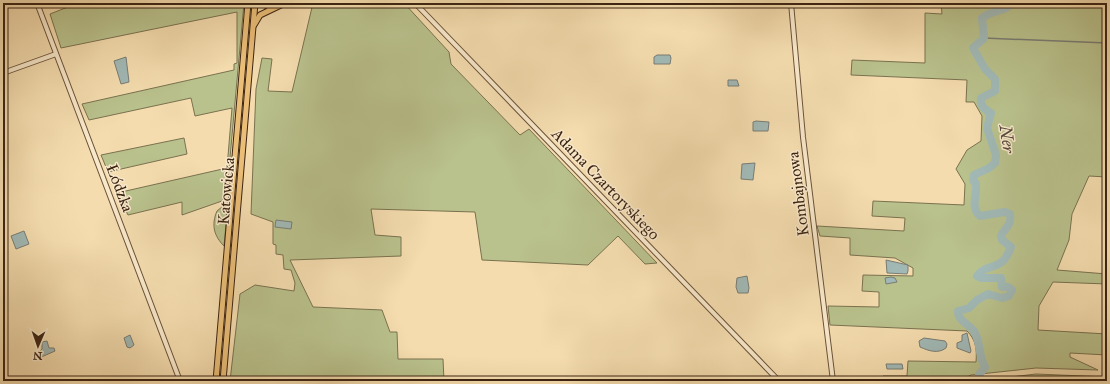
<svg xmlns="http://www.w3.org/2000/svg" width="1110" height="384" viewBox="0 0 1110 384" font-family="'IM FELL Great Primer',serif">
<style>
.green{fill:#b9c18c;stroke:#7a7250}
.water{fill:#a1b9b6;stroke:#797d75}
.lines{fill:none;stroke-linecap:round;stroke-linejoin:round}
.stream{stroke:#797d75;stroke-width:1.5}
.river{stroke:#a1b9b6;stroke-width:8}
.minor-casing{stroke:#6a523a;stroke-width:6}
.major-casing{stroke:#3c2413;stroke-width:7}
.minor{stroke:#f8e8ca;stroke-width:4}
.major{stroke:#eabe77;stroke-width:5}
.labels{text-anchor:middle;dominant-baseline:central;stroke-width:3;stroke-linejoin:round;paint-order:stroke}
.street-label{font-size:16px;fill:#3c2413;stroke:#f8e8ca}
.water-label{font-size:17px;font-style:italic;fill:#55493c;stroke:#f8e8ca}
</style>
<rect width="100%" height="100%" fill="#f4dcae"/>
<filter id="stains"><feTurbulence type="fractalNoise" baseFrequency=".005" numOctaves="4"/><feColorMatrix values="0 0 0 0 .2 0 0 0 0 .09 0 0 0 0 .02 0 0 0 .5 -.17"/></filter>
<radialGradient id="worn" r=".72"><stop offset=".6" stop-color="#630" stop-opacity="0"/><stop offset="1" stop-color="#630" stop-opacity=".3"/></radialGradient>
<g class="green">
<path d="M78,3H244L227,191L222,201L182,215V202L128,215L117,193L227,168L232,108L195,116L191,98L89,120L82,104L234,70V64L237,63V12L61,48L50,14Z"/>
<path d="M313,3H404L449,52L451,64L520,135L529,129L657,263L645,264L618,236L588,265L482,260L475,212L371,209L375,235L401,237V256L290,260L313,307L382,310L390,332H397L398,359H443L444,381H230L240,294L255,285L294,291L295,283L291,270L284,269L283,255L276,254V245L273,244V222L251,214L256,89L262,58L272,59L268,91L292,92Z"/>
<path d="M941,3H1107V177L1089,176L1072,214L1069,240L1057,270L1107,274V284L1053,282L1039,306L1038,330L1107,334V355L1070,353V357L1098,370L1036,368L971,375L959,381H883V376H907L908,361L976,362C977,349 976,340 967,331L830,325L828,306L879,307V292L862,291L863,275L913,276V268L895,258L850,255V238L820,236L817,226L904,231L905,218L872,216L873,201L964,205L965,184L956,169L967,150L981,141L982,116L974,102H966L967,80L851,75L852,60L925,63V13L942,14Z"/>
<path d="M184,138L187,154L108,172L101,155Z"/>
<path d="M228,202L224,246C214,236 211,225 217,211Z"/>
<path d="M1036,374L1107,377V381H978Z"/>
<path d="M495,378L545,381H495Z"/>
</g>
<g class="water">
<path d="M657,55H670L671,58L670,64H654V57Z"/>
<path d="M126,57L129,82L121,84L114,61Z"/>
<path d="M728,80H737L739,86H728Z"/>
<path d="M756,121L769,122L768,131H753V122Z"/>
<path d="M755,163L753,180L741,179L742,164Z"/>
<path d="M276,220L292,222L291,229L275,227Z"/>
<path d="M24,231L29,244L16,249L11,236Z"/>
<path d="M886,260L908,265V271L907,274L887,273Z"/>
<path d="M747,276L749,288L748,293H738L736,287L737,278Z"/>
<path d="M891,277L895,278L897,282L886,284L885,278Z"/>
<path d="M967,333L971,351L970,353L957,348V343L962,341V335Z"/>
<path d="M130,335L134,345L130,348L127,347L124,338Z"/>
<path d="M924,338L945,341L947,344L946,348C938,354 929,351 920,347L919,341Z"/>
<path d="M47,341L49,348H54L55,351L39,358V352L42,349V342Z"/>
<path d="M886,364H902L903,369H887Z"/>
</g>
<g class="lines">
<path class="stream" d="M984,38L1107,43"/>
<path class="river" d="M978,381L979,375L985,367C978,355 981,345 975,333C970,324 958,322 958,311L969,308L977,300L988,294L1002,298L1009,296L1012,290L1008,287H1002L1001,278H981L977,276C988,261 1001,274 1011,247L1002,240L1001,236C1005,227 1012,226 1010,214L1005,212L980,216C970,208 977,195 976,184L973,180L974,175L989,168L995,163L996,155L987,128L991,113C984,109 980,106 981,98L995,91V79L985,69L973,48L984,38L982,18C990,11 1001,12 1009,6V3"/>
<defs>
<g id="minor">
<path d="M37,3L180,381"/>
<path d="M415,3L779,381"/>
<path d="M791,3L803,137L833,381"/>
<path d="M3,73L56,54"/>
<path d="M1105,373H1107"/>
</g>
<g id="major">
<path d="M261,3L272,8"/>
<path d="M254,25L260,15L285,3"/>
<path d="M216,381L248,3"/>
<path d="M223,381L255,3"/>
</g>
</defs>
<use href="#minor" class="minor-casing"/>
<use href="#major" class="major-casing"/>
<use href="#minor" class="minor"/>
<use href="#major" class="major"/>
</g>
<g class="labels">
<g class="street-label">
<text transform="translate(606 184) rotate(46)">Adama Czartoryskiego</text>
<text transform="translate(120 188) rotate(69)">Łódzka</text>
<text transform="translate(226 191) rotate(-85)">Katowicka</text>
<text transform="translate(798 194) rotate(-97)">Kombajnowa</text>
</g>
<g class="water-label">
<text transform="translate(1007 139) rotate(82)">Ner</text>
</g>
</g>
<rect width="1110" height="384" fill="none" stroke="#f4dcae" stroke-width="16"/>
<rect x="4" y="4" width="1102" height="376" fill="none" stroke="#3c2413" stroke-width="2"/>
<rect x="8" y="8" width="1094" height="368" fill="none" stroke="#3c2413"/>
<g transform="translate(38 346) rotate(182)" stroke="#f8e8ca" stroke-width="3" paint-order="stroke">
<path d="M0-3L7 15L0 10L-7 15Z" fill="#3c2413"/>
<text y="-6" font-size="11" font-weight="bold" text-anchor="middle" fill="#3c2413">N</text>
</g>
<rect width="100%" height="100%" filter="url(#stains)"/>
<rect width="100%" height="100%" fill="url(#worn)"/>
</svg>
